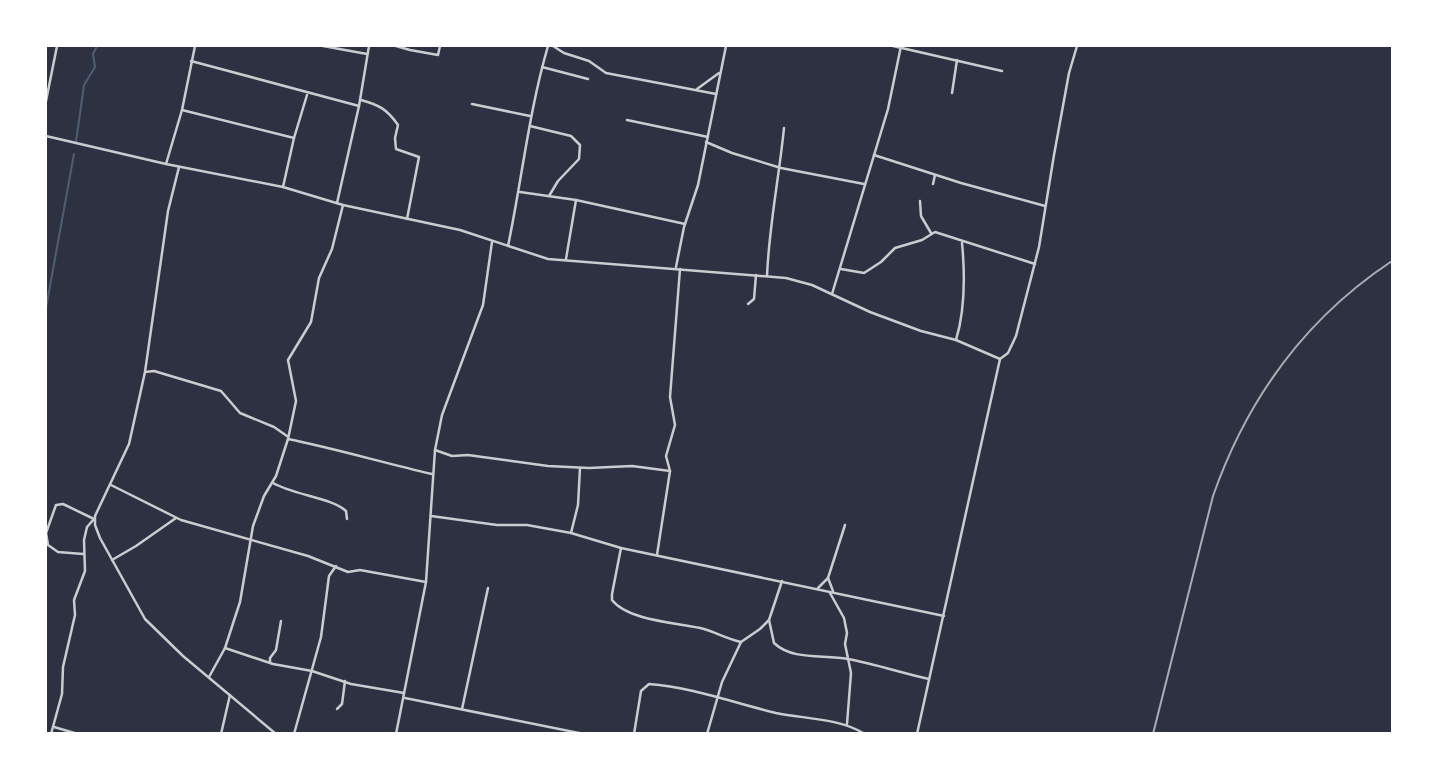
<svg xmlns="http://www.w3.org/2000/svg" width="1438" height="779" viewBox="0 0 1438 779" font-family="Helvetica,sans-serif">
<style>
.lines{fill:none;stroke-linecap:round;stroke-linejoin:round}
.stream{stroke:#4f5d75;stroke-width:2}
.pedestrian{stroke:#caccd0;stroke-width:2.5}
.minor{stroke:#caccd0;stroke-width:2.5}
.rail{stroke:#abadb3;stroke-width:2}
</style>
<rect width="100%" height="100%" fill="#2d3142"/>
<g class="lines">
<g class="stream">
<path d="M76,142L84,85L95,67L93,54L97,46"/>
<path d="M46,308L74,154"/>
<path d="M46,434V436"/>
</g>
<g class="pedestrian">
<path d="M435,450L452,456L468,455L548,466L589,468L632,466L670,471"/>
<path d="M270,662V658L276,650L281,621"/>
</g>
<g class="minor">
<path d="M323,46L367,54"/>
<path d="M396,46L410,50L438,55L440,46"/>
<path d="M553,46L564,53L589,61L606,73L716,94"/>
<path d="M893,46L1002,71"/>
<path d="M191,61L359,106"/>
<path d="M542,67L588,79"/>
<path d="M697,89L719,73"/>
<path d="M952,93L957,60"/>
<path d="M361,100C379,105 387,109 398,125L395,138L396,149L419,157L407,219"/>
<path d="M46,101L57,46"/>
<path d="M472,104L530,116"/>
<path d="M182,110L294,138L283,187"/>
<path d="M627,120L708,137"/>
<path d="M530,126L571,136L580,145L579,159L558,181L549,196"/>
<path d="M46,136L166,164L283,187L343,205L460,230L548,259L786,278L812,285L870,312L921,331L956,340L1000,359"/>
<path d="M294,138L307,95"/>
<path d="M706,142L732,153L781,168L864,184"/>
<path d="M874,155L961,183L1045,206"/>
<path d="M166,164L182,110L195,46"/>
<path d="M179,167L168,211L145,372L129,444L95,516V525L100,538L145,619L183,656L276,734"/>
<path d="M933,184L935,175"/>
<path d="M520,192L576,200L685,224"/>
<path d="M920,201L921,216L931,233"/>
<path d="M337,203L359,106L369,46"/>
<path d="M508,246C522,179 529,111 548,46"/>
<path d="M566,259L576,200"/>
<path d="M676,267L684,227L698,185L726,46"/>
<path d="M841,269L864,273L881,262L895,248L922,240L935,232L1035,264"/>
<path d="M767,276C769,226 779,178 784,128"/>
<path d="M832,294L888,109L901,46"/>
<path d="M748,304L754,299L756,275"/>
<path d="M956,340C965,310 965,274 962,243"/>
<path d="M145,372L154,371L221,391L240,413L274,427L287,436"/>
<path d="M288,439C337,449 384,463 432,474"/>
<path d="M273,483C294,495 332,498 346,511L347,519"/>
<path d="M111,485L181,520L308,556L348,572L360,570L426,582"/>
<path d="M431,516L497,525H527L571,533L621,548L944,616"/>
<path d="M571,533L578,505L580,468"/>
<path d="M621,548L612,594V600C628,621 680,623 704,629C717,633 728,639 741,642"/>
<path d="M657,555L670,471L666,456L675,425L670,397L680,269"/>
<path d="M112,560L136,546L176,518"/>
<path d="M828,578L833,591"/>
<path d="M818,588L828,578L845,525"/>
<path d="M830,593L844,618L847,633L845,644L851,673L847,724"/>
<path d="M769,620L774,643C793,661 824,654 848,659C875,664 902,673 929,679"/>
<path d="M225,648L273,664L312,671L351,684L404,693"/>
<path d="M209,677L225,648L240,602L253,526L264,496L276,476L288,439L296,401L288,360L311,322L319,278L332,249L343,205"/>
<path d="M405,698L584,734"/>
<path d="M337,709L342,704L345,681"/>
<path d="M462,709L488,588"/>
<path d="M54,727L78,734"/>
<path d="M51,734L62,694L63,667L75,615L74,600L85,571L84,540L87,527L94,519L63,504L56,505L46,533L48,545L58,552L83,554"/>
<path d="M221,734L230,695"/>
<path d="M294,734L321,637L329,576L336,566"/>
<path d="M396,734L426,582L435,450L442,415L483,305L492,242"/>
<path d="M634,734L641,691L649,684C692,687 734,703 776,713C805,719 839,718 865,734"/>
<path d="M707,734L722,682L741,642L760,629L769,620L782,581"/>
<path d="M917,734L1000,359L1008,353L1016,336L1039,247L1054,155L1069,73L1077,46"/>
</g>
<path class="rail" d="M1153,734L1213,496C1247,399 1306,318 1392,261"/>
</g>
<rect width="1438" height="779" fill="none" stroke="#ffffff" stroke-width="94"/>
</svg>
